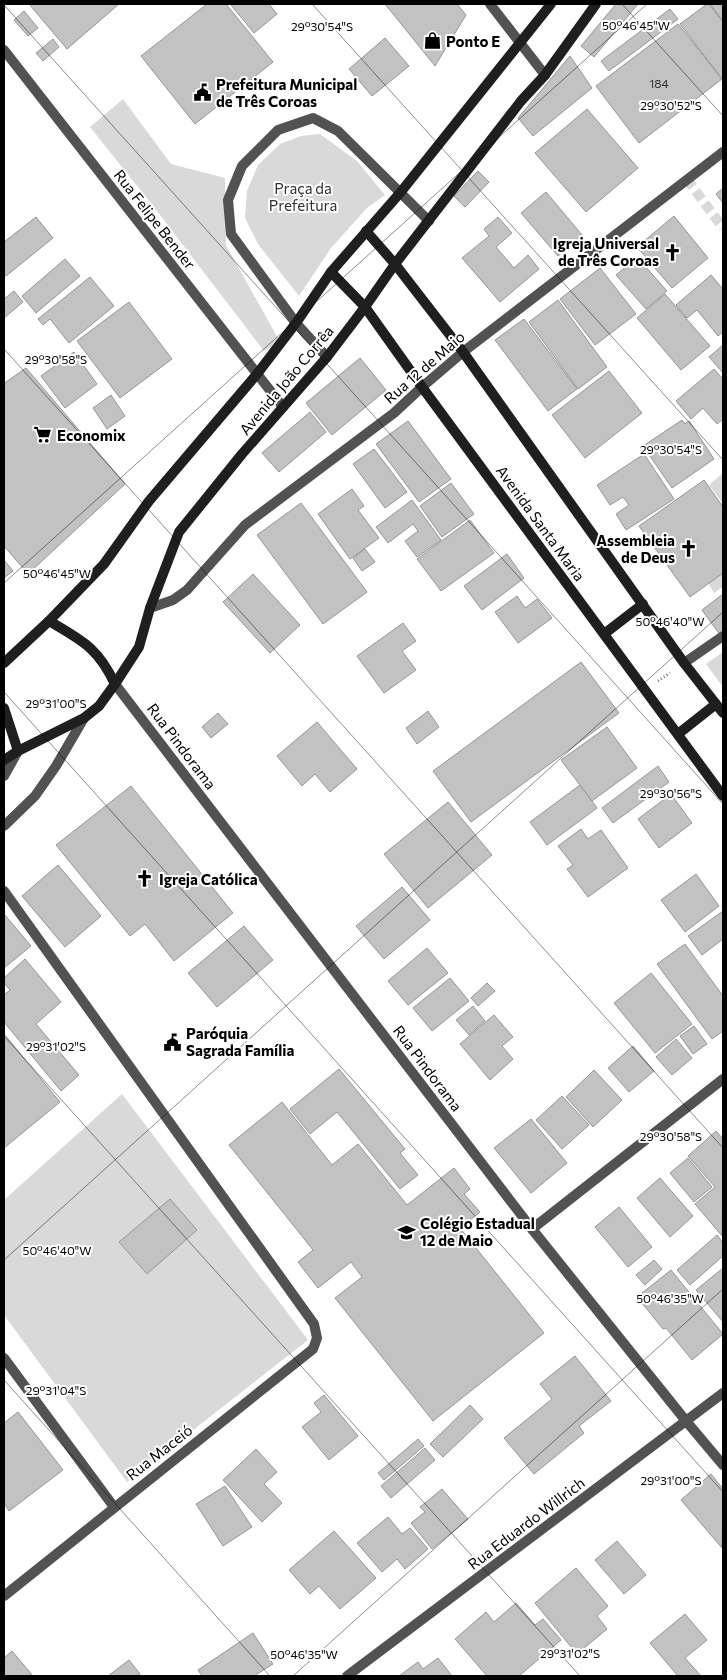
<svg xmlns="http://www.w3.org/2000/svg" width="727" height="1680" viewBox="0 0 727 1680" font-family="Commissioner,sans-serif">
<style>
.green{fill:#d9d9d9}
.building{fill:#c2c2c2;stroke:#969696}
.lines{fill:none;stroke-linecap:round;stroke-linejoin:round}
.pedestrian-tunnel{stroke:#d9d9d9;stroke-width:10;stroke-dasharray:10 5;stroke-linecap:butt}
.path{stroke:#747474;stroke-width:3;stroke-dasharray:1 2.5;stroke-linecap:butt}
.service{stroke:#525252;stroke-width:10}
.pedestrian{stroke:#525252;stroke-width:10}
.minor{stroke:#525252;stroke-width:10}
.tertiary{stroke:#525252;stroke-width:10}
.secondary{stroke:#1f1f1f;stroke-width:10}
.ticks{fill:none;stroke:#000;stroke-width:1;stroke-opacity:0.45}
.labels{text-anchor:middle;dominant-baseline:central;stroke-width:4;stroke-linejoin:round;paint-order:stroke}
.number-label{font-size:12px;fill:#303030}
.poi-label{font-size:15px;font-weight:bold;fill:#000;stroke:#fff;text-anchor:start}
.park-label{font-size:15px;fill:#303030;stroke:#fff}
.street-label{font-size:15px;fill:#000;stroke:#fff}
.ticks-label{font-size:12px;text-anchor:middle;fill:#000;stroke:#fff;stroke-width:4;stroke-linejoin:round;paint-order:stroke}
</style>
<rect width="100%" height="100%" fill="#fff"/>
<g class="green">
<path d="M123,99L171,164L225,178L226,245L280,342L264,351L150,202L90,127Z"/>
<path d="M320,134L357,161L385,195L367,208L331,248L299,296L258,244L245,218L247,191L258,165L280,144L301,136Z"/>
<path d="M723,473V504L709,485Z"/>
<path d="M723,562V587L714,593L704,576Z"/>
<path d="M723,652V687L706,664Z"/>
<path d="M122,1094L308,1340L127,1482L4,1315V1200Z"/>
</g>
<g class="building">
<path d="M29,4H119L67,49Z"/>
<path d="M207,4H226L273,62L195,124L141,56Z"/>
<path d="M232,4H269L277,14L254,33L231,5Z"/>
<path d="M385,4H457L466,15L435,66Z"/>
<path d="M616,4H638L594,57L581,46Z"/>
<path d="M707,4H709L723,22V80L680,24Z"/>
<path d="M710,4H723V21Z"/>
<path d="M670,9L678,19L609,71L601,61Z"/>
<path d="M24,11L38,28L28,36L14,20Z"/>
<path d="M678,24L722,79L639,143L596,86Z"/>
<path d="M385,38L409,66L372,96L349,69Z"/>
<path d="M53,39L59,47L43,61L36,53Z"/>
<path d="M570,56L592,88L533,136L518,118Z"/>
<path d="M587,109L638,168L586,212L535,153Z"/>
<path d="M478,171L489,182L465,207L454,196Z"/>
<path d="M723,188V203L716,194Z"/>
<path d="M546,192L582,235L558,256L521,213Z"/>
<path d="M674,216L708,258L672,288L637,247Z"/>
<path d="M36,217L53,238L6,276L4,273V242Z"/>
<path d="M498,217L512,233L496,247L514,268L528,255L539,269L500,302L462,258L489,236L484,229Z"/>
<path d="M637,257L667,291L646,309L616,275Z"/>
<path d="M65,259L80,276L36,313L22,296Z"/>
<path d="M600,268L636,314L595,345L560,299Z"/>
<path d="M711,275L723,289V332L718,336L697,310L687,318L676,305Z"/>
<path d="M90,277L114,306L69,343L50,319L43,325L38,319Z"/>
<path d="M14,291L23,302L4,318V299Z"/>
<path d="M665,294L710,346L681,370L637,318Z"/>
<path d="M558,300L607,367L578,389L529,322Z"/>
<path d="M129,302L172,359L120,398L77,341Z"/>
<path d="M524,319L577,389L548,411L495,340Z"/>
<path d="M723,345V373L709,357Z"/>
<path d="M74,352L97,384L65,408L41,376Z"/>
<path d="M360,358L386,390L332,435L306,403Z"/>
<path d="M26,368L125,484L28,574L4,546V386L6,382Z"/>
<path d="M714,369L723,379V419L717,424L703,408L691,419L676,401Z"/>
<path d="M609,371L642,413L585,458L552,415Z"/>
<path d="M111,395L125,416L107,429L93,408Z"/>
<path d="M310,412L326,432L279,472L262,453Z"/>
<path d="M682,420L685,424L689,421L714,459L672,488L643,446Z"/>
<path d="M408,421L451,479L419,502L376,444Z"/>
<path d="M374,449L407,492L385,508L353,464Z"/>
<path d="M644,454L674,499L626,530L616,514L629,505L623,497L610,505L597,485Z"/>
<path d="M704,480L723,507V573L690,597L639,526Z"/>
<path d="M451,483L474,514L442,537L420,506Z"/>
<path d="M352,489L364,506L358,510L379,538L350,559L318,514Z"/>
<path d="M412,500L441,540L417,557L405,541L418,531L413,524L388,543L376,527Z"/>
<path d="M301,503L367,592L323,624L257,535Z"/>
<path d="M470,520L494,553L441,591L417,559Z"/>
<path d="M365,549L375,562L362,571L353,558Z"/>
<path d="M507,554L524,578L482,610L464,586Z"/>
<path d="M4,560L13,571L4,578Z"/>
<path d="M253,574L300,625L270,653L223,602Z"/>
<path d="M723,594V639L702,610Z"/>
<path d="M517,596L525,608L537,599L552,618L518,643L495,612Z"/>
<path d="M403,623L416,641L402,651L416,670L384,693L357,656Z"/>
<path d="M581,662L619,713L471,822L433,771Z"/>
<path d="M428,711L439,727L417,744L406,728Z"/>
<path d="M218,713L228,724L211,738L202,727Z"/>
<path d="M317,722L357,769L330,792L315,774L302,786L277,756Z"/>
<path d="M607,727L637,768L592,801L561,760Z"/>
<path d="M658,766L669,782L613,823L602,808Z"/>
<path d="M580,785L597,808L547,845L530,822Z"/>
<path d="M131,786L233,913L174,961L145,924L130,936L56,845Z"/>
<path d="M671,794L692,823L659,848L638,819Z"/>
<path d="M448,802L492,855L428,908L384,854Z"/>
<path d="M581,829L588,839L601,830L628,868L588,897L567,869L573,865L558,846Z"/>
<path d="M58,865L101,916L65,947L22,896Z"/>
<path d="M696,874L719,906L685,932L661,900Z"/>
<path d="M402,887L430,920L384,959L356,926Z"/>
<path d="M723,911V939L702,955L688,936Z"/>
<path d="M4,914L31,946L4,968Z"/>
<path d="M244,926L273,960L217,1007L188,973Z"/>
<path d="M685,944L723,996V1031L712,1039L657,964Z"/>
<path d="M427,948L448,973L408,1005L388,981Z"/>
<path d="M25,959L61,1002L36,1024L79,1075L61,1091L4,1022V995L10,990L4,983V978Z"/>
<path d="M651,973L692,1024L655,1053L614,1003Z"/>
<path d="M450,978L469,1001L432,1031L413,1008Z"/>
<path d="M487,983L495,991L478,1006L471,998Z"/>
<path d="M473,1006L485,1021L469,1035L456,1020Z"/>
<path d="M494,1015L513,1037L502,1046L513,1059L490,1080L460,1044Z"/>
<path d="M694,1026L707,1044L693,1054L680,1036Z"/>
<path d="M4,1034L60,1102L4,1148Z"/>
<path d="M676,1039L692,1058L672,1075L656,1057Z"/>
<path d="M633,1046L654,1071L629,1092L608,1068Z"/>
<path d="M339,1069L405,1149L400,1153L418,1175L400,1189L337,1112L310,1134L290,1109Z"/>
<path d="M594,1070L622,1100L593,1127L566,1097Z"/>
<path d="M562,1096L589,1125L562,1149L536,1120Z"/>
<path d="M282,1102L332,1165L358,1144L407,1205L454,1168L470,1189L464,1194L480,1212L460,1228L544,1333L433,1421L335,1298L362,1277L351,1262L318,1288L298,1262L313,1250L229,1145Z"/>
<path d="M531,1119L567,1163L531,1193L494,1148Z"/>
<path d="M716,1131L723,1139L722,1236L695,1204L715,1187L688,1156Z"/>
<path d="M688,1158L712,1187L694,1202L670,1173Z"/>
<path d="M660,1178L693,1216L670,1237L637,1198Z"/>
<path d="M170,1199L197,1230L147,1274L119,1242Z"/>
<path d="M619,1207L652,1247L628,1267L595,1227Z"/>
<path d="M717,1235L723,1243V1256L690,1285L677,1270Z"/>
<path d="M654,1260L662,1269L645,1285L636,1275Z"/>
<path d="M723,1268V1322L696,1290Z"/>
<path d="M671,1270L723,1334L692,1360L666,1328L663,1329L637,1297Z"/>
<path d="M575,1356L611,1401L579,1426L584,1433L534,1474L504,1438L552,1399L540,1384Z"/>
<path d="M324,1395L358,1436L329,1460L302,1427L321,1412L314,1403Z"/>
<path d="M470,1405L483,1419L443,1457L430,1444Z"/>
<path d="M18,1412L63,1470L9,1511L4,1503V1423Z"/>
<path d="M418,1439L424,1446L384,1480L378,1473Z"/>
<path d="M425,1448L435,1460L391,1498L381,1486Z"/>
<path d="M256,1449L277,1472L264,1484L282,1503L262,1522L223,1480Z"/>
<path d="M711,1474L723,1489L722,1548L681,1500Z"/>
<path d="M225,1486L252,1527L223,1546L196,1504Z"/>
<path d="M442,1489L468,1519L432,1549L411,1523L425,1512L420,1507Z"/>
<path d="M388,1517L402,1534L410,1528L428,1549L405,1569L397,1559L382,1572L357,1543Z"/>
<path d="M334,1531L376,1578L340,1609L319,1586L310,1594L289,1570Z"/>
<path d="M617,1541L646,1575L624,1594L595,1560Z"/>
<path d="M576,1568L608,1606L597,1616L607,1629L577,1654L535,1603Z"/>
<path d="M516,1603L535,1625L543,1619L561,1640L519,1676H487L455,1639L486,1612L494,1622Z"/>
<path d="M685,1614L707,1640L685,1658L701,1676H678L650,1643Z"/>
<path d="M253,1633L273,1664L254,1676H202L198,1670Z"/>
<path d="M12,1651L33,1676H4V1658Z"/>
<path d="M438,1658L452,1676H399L418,1662L423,1669Z"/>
<path d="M129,1660L140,1674L137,1676H108Z"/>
</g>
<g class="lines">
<path class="pedestrian-tunnel" d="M687,179L723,228"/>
<path class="path" d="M658,681L670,673"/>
<path class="service" d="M327,357L296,323L231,234L228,200L242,166L278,130L313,118L338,131L429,221"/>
<g class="pedestrian">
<path d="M422,387L463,352"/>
<path d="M684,663L723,636"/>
</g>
<g class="minor">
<path d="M4,50L283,407"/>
<path d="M115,684L532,1229L686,1421L723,1465"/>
<path d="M4,891L314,1324L317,1338L313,1349L4,1596"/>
<path d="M532,1229L723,1079"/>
<path d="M4,1358L114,1507"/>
<path d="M347,1676L723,1393"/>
</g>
<g class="tertiary">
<path d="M490,4L545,75"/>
<path d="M463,352L723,152"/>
<path d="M150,608L173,600L187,590L245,525L394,413L422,387"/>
<path d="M4,776L18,751"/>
<path d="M4,826L35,796L56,766L84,718"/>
</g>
<g class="secondary">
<path d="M366,231L395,264L463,352L684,663L723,713"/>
<path d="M331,272L365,307L422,387L723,796"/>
<path d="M49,621C83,641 98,648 115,684"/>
<path d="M604,634L643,604"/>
<path d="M4,663L49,621L104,564L149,501L257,374L296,323L331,272L400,193L551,4"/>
<path d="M4,708L18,751"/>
<path d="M678,734L716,704"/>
<path d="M4,760L18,751L84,718L99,706L115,684L139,647L150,608L179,532L242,454L327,357L365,307L395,264L521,101L545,75L596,4"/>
</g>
</g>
<path class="ticks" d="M312,4L723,460M622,4L723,116M4,5L723,804M4,349L723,1148M4,583L647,4M4,692L723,1492M4,1036L580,1676M4,1260L723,612M4,1380L270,1676M293,1676L723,1289"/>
<defs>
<symbol id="shop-bare" viewBox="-9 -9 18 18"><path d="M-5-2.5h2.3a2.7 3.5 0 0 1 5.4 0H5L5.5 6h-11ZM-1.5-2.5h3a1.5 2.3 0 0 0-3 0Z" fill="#000" stroke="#fff" stroke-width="2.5" paint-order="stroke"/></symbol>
<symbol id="civic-bare" viewBox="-9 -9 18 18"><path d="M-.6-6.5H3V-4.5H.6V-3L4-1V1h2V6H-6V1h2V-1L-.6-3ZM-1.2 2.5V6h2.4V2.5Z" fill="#000" stroke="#fff" stroke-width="2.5" paint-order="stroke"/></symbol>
<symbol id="church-bare" viewBox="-9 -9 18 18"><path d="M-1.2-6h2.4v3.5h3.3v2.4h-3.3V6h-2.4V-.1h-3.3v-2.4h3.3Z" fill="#000" stroke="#fff" stroke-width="2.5" paint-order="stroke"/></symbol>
<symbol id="supermarket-bare" viewBox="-9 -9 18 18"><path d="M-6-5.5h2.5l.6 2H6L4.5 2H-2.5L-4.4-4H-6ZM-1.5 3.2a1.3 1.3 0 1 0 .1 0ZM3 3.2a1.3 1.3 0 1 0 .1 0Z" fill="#000" stroke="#fff" stroke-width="2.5" paint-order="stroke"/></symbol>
<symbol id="school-bare" viewBox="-9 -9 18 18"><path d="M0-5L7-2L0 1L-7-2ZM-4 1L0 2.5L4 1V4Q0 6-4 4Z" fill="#000" stroke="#fff" stroke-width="2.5" paint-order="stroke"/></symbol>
</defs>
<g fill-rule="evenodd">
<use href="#shop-bare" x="420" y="28" width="25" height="25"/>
<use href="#civic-bare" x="190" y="80" width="25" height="25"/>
<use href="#church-bare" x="660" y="240" width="25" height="25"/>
<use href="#supermarket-bare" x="30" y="422" width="25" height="25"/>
<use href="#church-bare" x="676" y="536" width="25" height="25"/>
<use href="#church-bare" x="132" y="866" width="25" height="25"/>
<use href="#civic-bare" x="160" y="1030" width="25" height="25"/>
<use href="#school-bare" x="394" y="1220" width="25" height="25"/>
</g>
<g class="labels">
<g class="number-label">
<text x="659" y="83">184</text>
</g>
<g class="poi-label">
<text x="446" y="41">Ponto E</text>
<text x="216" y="84">Prefeitura Municipal<tspan x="216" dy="17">de Três Coroas</tspan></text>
<text x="659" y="243" text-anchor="end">Igreja Universal<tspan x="659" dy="17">de Três Coroas</tspan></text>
<text x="57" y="435">Economix</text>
<text x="675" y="540" text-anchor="end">Assembleia<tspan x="675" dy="17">de Deus</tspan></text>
<text x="159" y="879">Igreja Católica</text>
<text x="186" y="1033">Paróquia<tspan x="186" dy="17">Sagrada Família</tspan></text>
<text x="420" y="1223">Colégio Estadual<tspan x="420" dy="17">12 de Maio</tspan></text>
</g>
<g class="park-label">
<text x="303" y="188">Praça da<tspan x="303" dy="17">Prefeitura</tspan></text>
</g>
<g class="street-label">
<text transform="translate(155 219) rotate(52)">Rua Felipe Bender</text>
<text transform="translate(424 367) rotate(-41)">Rua 12 de Maio</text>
<text transform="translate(286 380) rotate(-50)">Avenida João Corrêa</text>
<text transform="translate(541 523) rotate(54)">Avenida Santa Maria</text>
<text transform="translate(182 746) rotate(53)">Rua Pindorama</text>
<text transform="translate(428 1068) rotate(53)">Rua Pindorama</text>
<text transform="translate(159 1452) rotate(-38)">Rua Maceió</text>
<text transform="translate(526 1523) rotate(-37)">Rua Eduardo Willrich</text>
</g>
</g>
<g class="ticks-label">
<text x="636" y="30">50°46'45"W</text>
<text x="322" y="31">29°30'54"S</text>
<text x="671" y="110">29°30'52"S</text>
<text x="56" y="364">29°30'58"S</text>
<text x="671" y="454">29°30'54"S</text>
<text x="57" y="578">50°46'45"W</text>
<text x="670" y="626">50°46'40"W</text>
<text x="56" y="708">29°31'00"S</text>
<text x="671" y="798">29°30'56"S</text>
<text x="56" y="1051">29°31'02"S</text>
<text x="671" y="1141">29°30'58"S</text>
<text x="57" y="1255">50°46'40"W</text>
<text x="670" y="1303">50°46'35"W</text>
<text x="56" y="1395">29°31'04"S</text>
<text x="671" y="1485">29°31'00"S</text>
<text x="570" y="1658">29°31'02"S</text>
<text x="304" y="1659">50°46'35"W</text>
</g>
<rect width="727" height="1680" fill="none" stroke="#000000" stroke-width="10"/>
</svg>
